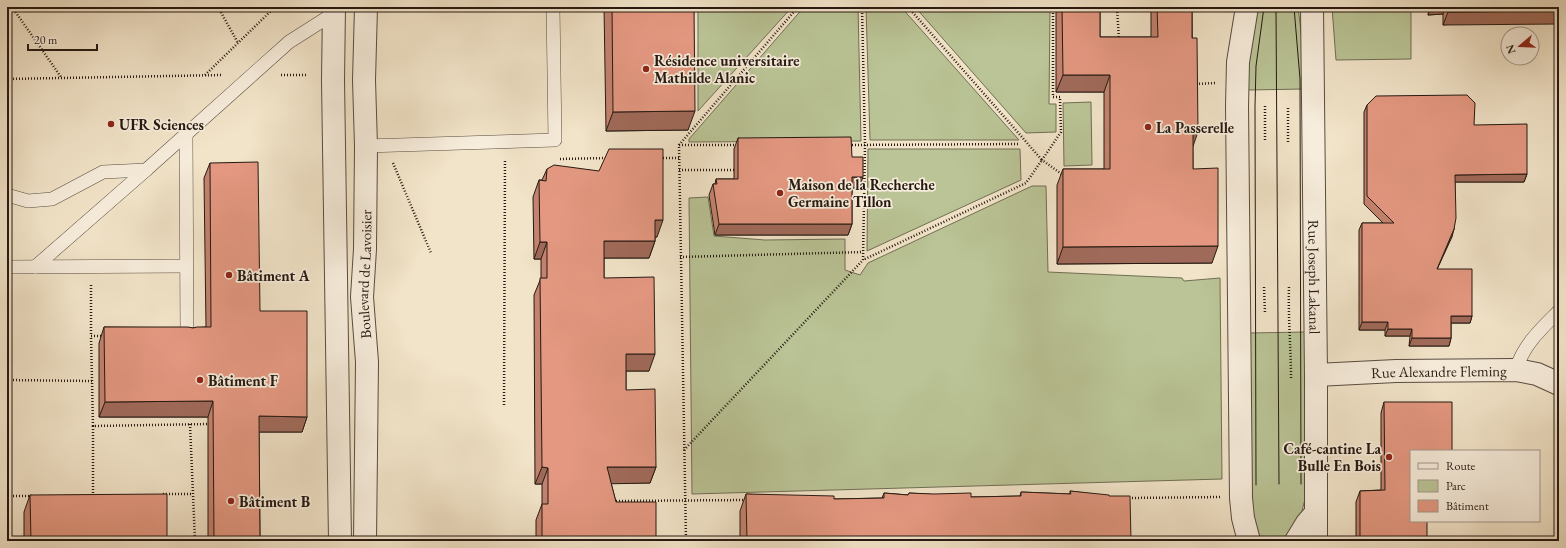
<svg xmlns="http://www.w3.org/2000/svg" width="1566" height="548" viewBox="0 0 1566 548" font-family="'EB Garamond',serif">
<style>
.green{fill:#bac496;stroke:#706e54}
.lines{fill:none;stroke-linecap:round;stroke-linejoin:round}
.service-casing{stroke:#584c40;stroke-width:14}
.minor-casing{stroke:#584c40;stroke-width:24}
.path{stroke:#251912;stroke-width:2.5;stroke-dasharray:1 2;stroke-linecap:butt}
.service{stroke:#f7eddc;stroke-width:13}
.minor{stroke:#f7eddc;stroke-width:22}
.tram{stroke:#251912;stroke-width:1}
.wall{fill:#c4836f;stroke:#251912}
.shaded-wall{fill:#a06a5a;stroke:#251912}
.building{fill:#e49881;stroke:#251912}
.poi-dot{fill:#8f2418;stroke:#f7eddc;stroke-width:1.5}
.labels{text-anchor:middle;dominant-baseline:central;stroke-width:3.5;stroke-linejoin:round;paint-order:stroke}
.poi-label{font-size:15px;font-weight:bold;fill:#251912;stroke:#f7eddc;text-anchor:start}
.street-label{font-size:15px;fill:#251912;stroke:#f7eddc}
</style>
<rect width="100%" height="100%" fill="#f2e4c9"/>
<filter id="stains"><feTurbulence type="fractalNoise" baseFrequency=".005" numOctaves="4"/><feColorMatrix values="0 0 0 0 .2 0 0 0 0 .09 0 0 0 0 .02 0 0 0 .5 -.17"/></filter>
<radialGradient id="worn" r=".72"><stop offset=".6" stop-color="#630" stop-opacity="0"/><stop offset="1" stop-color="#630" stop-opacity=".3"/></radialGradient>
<g class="green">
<path d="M698,7H792L698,111Z"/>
<path d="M804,7H858L861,141L689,142V139Z"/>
<path d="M866,7H901L1019,140H870Z"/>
<path d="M915,7H1050L1049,104H1056V132L1026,133Z"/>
<path d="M1257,7H1298L1304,56L1305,89L1248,90L1249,59Z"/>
<path d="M1332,7H1411V59L1336,60Z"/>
<path d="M1091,102L1092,165L1064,166L1063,103Z"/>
<path d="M868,149H1020L1021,180L867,251Z"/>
<path d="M1032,186H1046L1048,272L1182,278L1184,281L1220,278L1222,479L692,494L689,198L708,197L714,236L765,240L845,239V270L860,275L868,263Z"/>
<path d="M1305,332L1306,495L1302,511L1288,541H1257L1252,519L1250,333Z"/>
</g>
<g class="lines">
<defs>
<g id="service">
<path d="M186,134L187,336"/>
<path d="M366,146L555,140L553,7"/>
<path d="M7,195L28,201L52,199L103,172L146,170L289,42L333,14"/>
<path d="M7,267L186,266"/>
<path d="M35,267L146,170"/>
<path d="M1516,370C1523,345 1541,329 1559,311"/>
</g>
<g id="minor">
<path d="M334,7L333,80L340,541"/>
<path d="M1247,7L1238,62L1237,106L1241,498L1243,518L1249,541"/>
<path id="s1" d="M1312,7L1316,375V541"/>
<path id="s2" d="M1316,375L1396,371L1516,370L1537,374L1559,384"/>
<path id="s3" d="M365,541L367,362L362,297L365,249L366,146L364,80L366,7"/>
<path d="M1296,541L1307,523L1315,514"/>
</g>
</defs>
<use href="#service" class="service-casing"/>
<use href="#minor" class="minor-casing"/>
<g class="path">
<path d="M12,7L61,77"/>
<path d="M218,7L238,43"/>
<path d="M862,7L865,145L863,260L1026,183L1042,160L908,7"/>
<path d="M1053,7V97H1060L1061,132L1042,160L1063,175"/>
<path d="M1119,40L1117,8L1145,7"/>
<path d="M205,75L275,7"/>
<path d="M281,75H308"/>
<path d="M7,79L223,75"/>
<path d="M1196,84L1215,83"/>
<path d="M1265,106V141"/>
<path d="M1288,142V106"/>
<path d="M679,145H738"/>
<path d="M849,145L1019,144"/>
<path d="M660,158H679"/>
<path d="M560,159L607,158"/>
<path d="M393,163L431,253"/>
<path d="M679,170H734"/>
<path d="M680,257L863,252"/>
<path d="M91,285V336"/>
<path d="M1264,287L1265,314"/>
<path d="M1289,287C1288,318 1291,348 1291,379"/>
<path d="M104,336H91L93,426L210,424"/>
<path d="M7,380L92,381"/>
<path d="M504,405L505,159"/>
<path d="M190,424L195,541"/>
<path d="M93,426V497"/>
<path d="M684,450L863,260"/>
<path d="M163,494H193"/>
<path d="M7,496H32"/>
<path d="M1129,498L1220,497"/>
<path d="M613,501L748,500"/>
<path d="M686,541L679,145L798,7"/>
</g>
<use href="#service" class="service"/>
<use href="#minor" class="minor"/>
<g class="tram">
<path d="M1276,7L1279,484"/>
<path d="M1294,7L1300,79L1301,484"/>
<path d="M1256,485L1255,106L1256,66L1264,7"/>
</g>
</g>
<g class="wall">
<path d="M604,7H694L688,130L606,131Z"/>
<path d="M1056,7H1100V37H1151V9L1152,7H1192L1193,169L1212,263L1057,264V185L1063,169H1104V92H1056Z"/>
<path d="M1429,7H1559L1443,25V14L1428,15Z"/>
<path d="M1367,105L1474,125L1527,174L1524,182H1455L1454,229L1437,269L1472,316L1470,323H1451V338L1449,346H1409L1410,336H1385V330H1359V230L1362,223H1383L1364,204V112Z"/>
<path d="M738,138L852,157L859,188H852V224L848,235H715L709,195L713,184H715L716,179H734V149Z"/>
<path d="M210,163L260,311L307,417L302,432H259L260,541H208V417H99V343L104,327L193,328L206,327L204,178Z"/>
<path d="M547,169L657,237H655V241L649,258H604V278L649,371H626V390L656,467L650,483H611L616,502L656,541H536V520L542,504V484H535L534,295L541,278V259H534L533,197L539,180H542Z"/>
<path d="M1384,402L1411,451L1427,541H1356V502L1360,491L1381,490V413Z"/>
<path d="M1070,491L1109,496L1131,541H740V511L746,494L834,499L882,498L884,493L908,495L909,493L971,497L1020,496L1021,492L1070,494Z"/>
<path d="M30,495L167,541H24V512Z"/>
</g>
<g class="shaded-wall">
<path d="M1431,7H1446L1443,14L1428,15Z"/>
<path d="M1559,11V24L1443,25L1448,12Z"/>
<path d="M1063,75H1110L1104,92H1056Z"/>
<path d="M695,111L688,130L606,131L613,112Z"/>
<path d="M1193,132H1198L1192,149Z"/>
<path d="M1527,174L1524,182H1453L1455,175Z"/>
<path d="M852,177H863L859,188H848Z"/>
<path d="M655,220H663L657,237H649Z"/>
<path d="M719,224H852L848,235H715Z"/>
<path d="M1454,229L1452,237L1434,276L1437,269Z"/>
<path d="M604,241H655L649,258H598Z"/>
<path d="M540,242H547L541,259H534Z"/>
<path d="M1218,246L1212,263L1057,264L1063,247Z"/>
<path d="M1451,316H1472L1470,323H1449Z"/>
<path d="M1362,322H1388L1385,330H1359Z"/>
<path d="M1388,329H1412L1410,336H1385Z"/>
<path d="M1412,338H1451L1449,346H1409Z"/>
<path d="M626,354H655L649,371H619Z"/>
<path d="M213,401L208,417H99L105,402Z"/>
<path d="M259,416L307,417L302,432H253Z"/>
<path d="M542,467L548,468L542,484H535Z"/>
<path d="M607,467H656L650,483L601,484Z"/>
</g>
<g class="building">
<path d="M612,7H694L695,111L613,112Z"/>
<path d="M1062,7H1100V37H1158L1157,7H1192V38H1197L1198,132H1193V169L1218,168V246L1063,247V169H1110V75H1063Z"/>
<path d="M1448,7H1559V11L1448,12Z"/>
<path d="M1467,95L1475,103L1474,125L1527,124V174L1455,175L1456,218L1454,229L1437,269H1472V316H1451V338H1412V329H1388V322H1362V223H1394L1367,196V105L1376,96Z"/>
<path d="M851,137L852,157H863V177H852V224H719L713,184H717L716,179H738V138Z"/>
<path d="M609,149H663V220H655V241H604V278L654,277L655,354H626V390L655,389L656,467H607L616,502H656V541H542V504H548V468L542,467L540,278H547V242H540L539,180L546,181L547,169L554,165L599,171Z"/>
<path d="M258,162L260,311H307V417L259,416L260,541H214L213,401L105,402L104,327H188L193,328L197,327H211L210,163Z"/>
<path d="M1384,402H1452V451H1411V521H1427V541H1360V491L1385,490Z"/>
<path d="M1070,491L1109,495V496H1130L1131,541H747L746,494L834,496V499L884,498V493L908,495L909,493L934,494L971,493V497L1021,496V492L1071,494Z"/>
<path d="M167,494V541H31L30,495Z"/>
</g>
<g class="poi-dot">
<circle cx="646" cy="69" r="4"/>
<circle cx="111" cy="124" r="4"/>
<circle cx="1148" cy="127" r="4"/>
<circle cx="780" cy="193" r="4"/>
<circle cx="229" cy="275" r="4"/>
<circle cx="200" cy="380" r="4"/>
<circle cx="1389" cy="457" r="4"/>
<circle cx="231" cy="501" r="4"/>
</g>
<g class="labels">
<g class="poi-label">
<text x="654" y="60">Résidence universitaire<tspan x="654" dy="17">Mathilde Alanic</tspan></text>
<text x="119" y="124">UFR Sciences</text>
<text x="1156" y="127">La Passerelle</text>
<text x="788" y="184">Maison de la Recherche<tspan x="788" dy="17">Germaine Tillon</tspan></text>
<text x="237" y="275">Bâtiment A</text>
<text x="208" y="380">Bâtiment F</text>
<text x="1381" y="448" text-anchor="end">Café-cantine La<tspan x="1381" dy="17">Bulle En Bois</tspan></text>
<text x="239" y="501">Bâtiment B</text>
</g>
<g class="street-label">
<text stroke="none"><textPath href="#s3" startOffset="267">Boulevard de Lavoisier</textPath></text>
<text stroke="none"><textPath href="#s1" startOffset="270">Rue Joseph Lakanal</textPath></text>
<text stroke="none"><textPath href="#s2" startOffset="123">Rue Alexandre Fleming</textPath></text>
</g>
</g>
<rect width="1566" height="548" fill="none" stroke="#f2e4c9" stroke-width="24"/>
<rect x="8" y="8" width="1550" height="532" fill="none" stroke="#251912" stroke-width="2"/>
<rect x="12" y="12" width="1542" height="524" fill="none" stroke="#251912"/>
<rect x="1410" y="450" width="130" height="72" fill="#f7eddc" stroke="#a3988b"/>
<rect x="1418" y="463" width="20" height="6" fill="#f7eddc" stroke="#a3988b"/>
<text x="1446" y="470" font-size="12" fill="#251912">Route</text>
<rect x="1418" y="480" width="20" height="12" fill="#bac496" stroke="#a3988b"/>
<text x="1446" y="490" font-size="12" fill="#251912">Parc</text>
<rect x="1418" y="500" width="20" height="12" fill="#e49881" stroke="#a3988b"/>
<text x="1446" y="510" font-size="12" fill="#251912">Bâtiment</text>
<g transform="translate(1520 46) rotate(251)"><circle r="19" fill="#f7eddc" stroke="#a3988b"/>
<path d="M0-3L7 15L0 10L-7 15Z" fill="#8f2418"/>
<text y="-6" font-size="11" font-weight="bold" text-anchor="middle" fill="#251912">N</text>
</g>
<path d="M28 44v6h69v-6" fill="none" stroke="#251912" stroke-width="2"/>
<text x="34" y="44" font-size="12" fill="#251912" stroke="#f7eddc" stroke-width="3" paint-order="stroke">20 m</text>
<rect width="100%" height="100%" filter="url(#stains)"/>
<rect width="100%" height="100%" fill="url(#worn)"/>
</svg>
